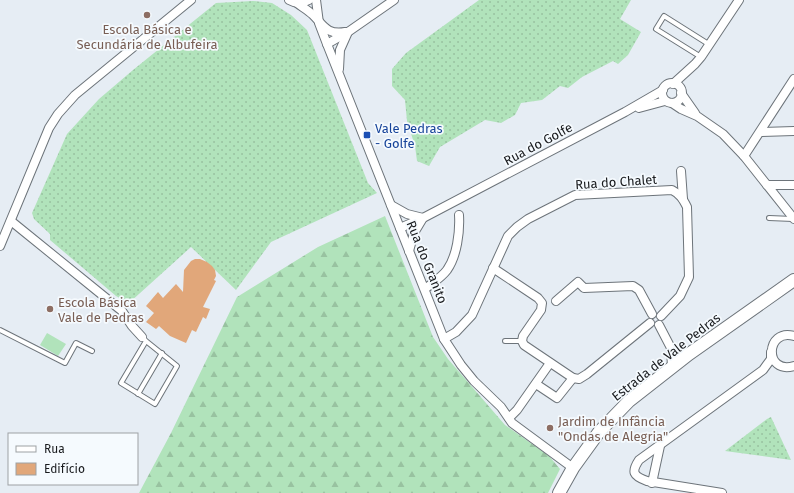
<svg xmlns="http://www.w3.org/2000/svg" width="794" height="493" viewBox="0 0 794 493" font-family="'Fira Sans',sans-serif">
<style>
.grass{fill:url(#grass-dots)}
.forest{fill:url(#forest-firs)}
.pitch{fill:#b1e3bb}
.building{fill:#e1a77a}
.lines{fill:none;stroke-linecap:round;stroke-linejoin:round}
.service-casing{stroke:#6d747a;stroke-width:6}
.minor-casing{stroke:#6d747a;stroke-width:10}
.secondary-casing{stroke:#6d747a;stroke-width:14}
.service{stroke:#fff;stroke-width:4}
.minor{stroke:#fff;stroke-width:8}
.secondary{stroke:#fff;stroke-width:12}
.education-dot{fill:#8d6e63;stroke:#f5fafe;stroke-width:1.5}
.transit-dot{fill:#1a4fb4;stroke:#f5fafe;stroke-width:1.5}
.labels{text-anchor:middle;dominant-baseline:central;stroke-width:3.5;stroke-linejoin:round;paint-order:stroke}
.education-label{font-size:13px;fill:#785e54;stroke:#f5fafe;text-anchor:start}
.transit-label{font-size:13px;fill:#164399;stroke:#f5fafe;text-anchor:start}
.street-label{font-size:13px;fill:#191b1e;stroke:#f5fafe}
</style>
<defs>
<pattern id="grass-dots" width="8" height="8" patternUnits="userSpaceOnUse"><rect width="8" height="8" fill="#b1e3bb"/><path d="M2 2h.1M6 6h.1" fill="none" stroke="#98c2a0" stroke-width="1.8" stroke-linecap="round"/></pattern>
<pattern id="forest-firs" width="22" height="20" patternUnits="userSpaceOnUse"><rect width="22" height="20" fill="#b1e3bb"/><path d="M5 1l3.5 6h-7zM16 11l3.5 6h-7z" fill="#98c2a0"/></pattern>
</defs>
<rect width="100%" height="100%" fill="#e6edf4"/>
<g class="grass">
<path d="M479,0H631L620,19L641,32L628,55L618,64L613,61L582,77L568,88L560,86L542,100L521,103L515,115L501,123L485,120L440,147L429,166L417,161L415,146L407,121L405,100L392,86V69L406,53Z"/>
<path d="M253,1L272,3L291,15L307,30L368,183L377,193L271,242L236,290L191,247L129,303L116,296L50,240V234L34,219L32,213L67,134L99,99L133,70L216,3Z"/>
<path d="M771,417L791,460L725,451L767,419Z"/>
</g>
<path class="forest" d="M385,216L433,337L448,359L505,425L549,456L560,469L548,493H139L171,433L237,297L318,247Z"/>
<path class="pitch" d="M47,333L66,344L58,356L40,345Z"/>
<path class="building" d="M195,259H200L207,262L212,266L215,270L216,276L214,280L216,281L203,307L210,309L206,319L203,317L196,332L192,330L186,343L170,336L159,326L156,329L146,322L154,313L146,306L158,292L163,298L176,284L183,292L184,270L191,261Z"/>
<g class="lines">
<defs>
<g id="service">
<path d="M701,57L656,29L664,16L710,45"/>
<path d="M769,218L793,219"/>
<path d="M0,330L65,363L76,343L92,351"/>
<path d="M142,337L146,341L121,383L155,404L177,366L146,341"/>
<path d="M505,341H522"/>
<path d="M138,394L162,353"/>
</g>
<g id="minor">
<path d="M289,0C296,4 302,4 309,0"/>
<path d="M316,0L319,23L327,44L444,339L461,365L474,381L501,407L512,423L573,468"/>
<path d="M297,3C302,7 308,10 313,15C324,26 327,35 345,32"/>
<path d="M327,44L348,32L394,0"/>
<path d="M339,69L340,50L348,32"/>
<circle cx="672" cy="93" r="10"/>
<path d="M673,84L695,64L701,57L739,0"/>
<path d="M681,93L695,113"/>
<path d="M672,103L681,109L697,116L723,134L744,156L794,219"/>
<path d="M639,108L665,101"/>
<path d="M761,132L794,131"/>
<path d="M744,156L794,79"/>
<path d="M681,171L683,199"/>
<path d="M767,185H794"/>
<path d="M391,205L407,214L423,218L414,233L409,251"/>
<path d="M11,221L122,311L132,326L142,337"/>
<path d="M400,228L423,218L625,112L663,90"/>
<path d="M0,246L49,128L58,114L75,95L191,0"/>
<path d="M493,268L538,298L542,303L541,310L523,336L522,341L524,345L573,378L579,379L587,374L650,323"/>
<path d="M425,289C432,283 441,278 447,270C457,256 460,232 459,215"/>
<path d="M556,301L578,282L584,288L633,286L639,290L652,314"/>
<path d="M659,325L671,348L672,367"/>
<path d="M794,336C765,328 764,375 794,366"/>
<path d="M444,339L456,332L472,315L508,236L517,227L528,219L575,195L672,190C680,194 683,199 687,207L689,277L680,296L661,316"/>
<path d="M671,348L689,354"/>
<path d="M536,384L557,398L573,378"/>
<path d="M509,418L517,410L550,363"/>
<path d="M652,483L660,446"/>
<path d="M722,493L647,481C633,476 631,472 639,460L763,370L771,359V352"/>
</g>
<path id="secondary" d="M559,493L573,468L599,432L629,401L689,354L794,280"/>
</defs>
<use href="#service" class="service-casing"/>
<use href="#minor" class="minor-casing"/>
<use href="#secondary" class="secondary-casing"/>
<use href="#service" class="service"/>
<use href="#minor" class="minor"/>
<use href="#secondary" class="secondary"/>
</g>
<g class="education-dot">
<circle cx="147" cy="15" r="4"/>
<circle cx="50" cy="309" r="4"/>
<circle cx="550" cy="428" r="4"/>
</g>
<rect class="transit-dot" x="363" y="131" width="8" height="8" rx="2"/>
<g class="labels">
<g class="education-label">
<text x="147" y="29" text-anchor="middle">Escola Básica e<tspan x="147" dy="15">Secundária de Albufeira</tspan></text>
<text x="58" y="302">Escola Básica<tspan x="58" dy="15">Vale de Pedras</tspan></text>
<text x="558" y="421">Jardim de Infância<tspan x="558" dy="15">"Ondas de Alegria"</tspan></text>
</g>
<g class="transit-label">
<text x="375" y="128">Vale Pedras<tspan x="375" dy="15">- Golfe</tspan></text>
</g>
<g class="street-label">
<text transform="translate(538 144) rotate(-28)">Rua do Golfe</text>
<text transform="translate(616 182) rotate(-4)">Rua do Chalet</text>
<text transform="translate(427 262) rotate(68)">Rua do Granito</text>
<text transform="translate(666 357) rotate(-38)">Estrada de Vale Pedras</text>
</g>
</g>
<rect x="8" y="433" width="130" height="52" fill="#f5fafe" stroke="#9da1a4"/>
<rect x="16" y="446" width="20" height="6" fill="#ffffff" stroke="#9da1a4"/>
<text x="44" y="453" font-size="12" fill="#191b1e">Rua</text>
<rect x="16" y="463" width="20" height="12" fill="#e1a77a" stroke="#9da1a4"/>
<text x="44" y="473" font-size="12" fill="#191b1e">Edifício</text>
</svg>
